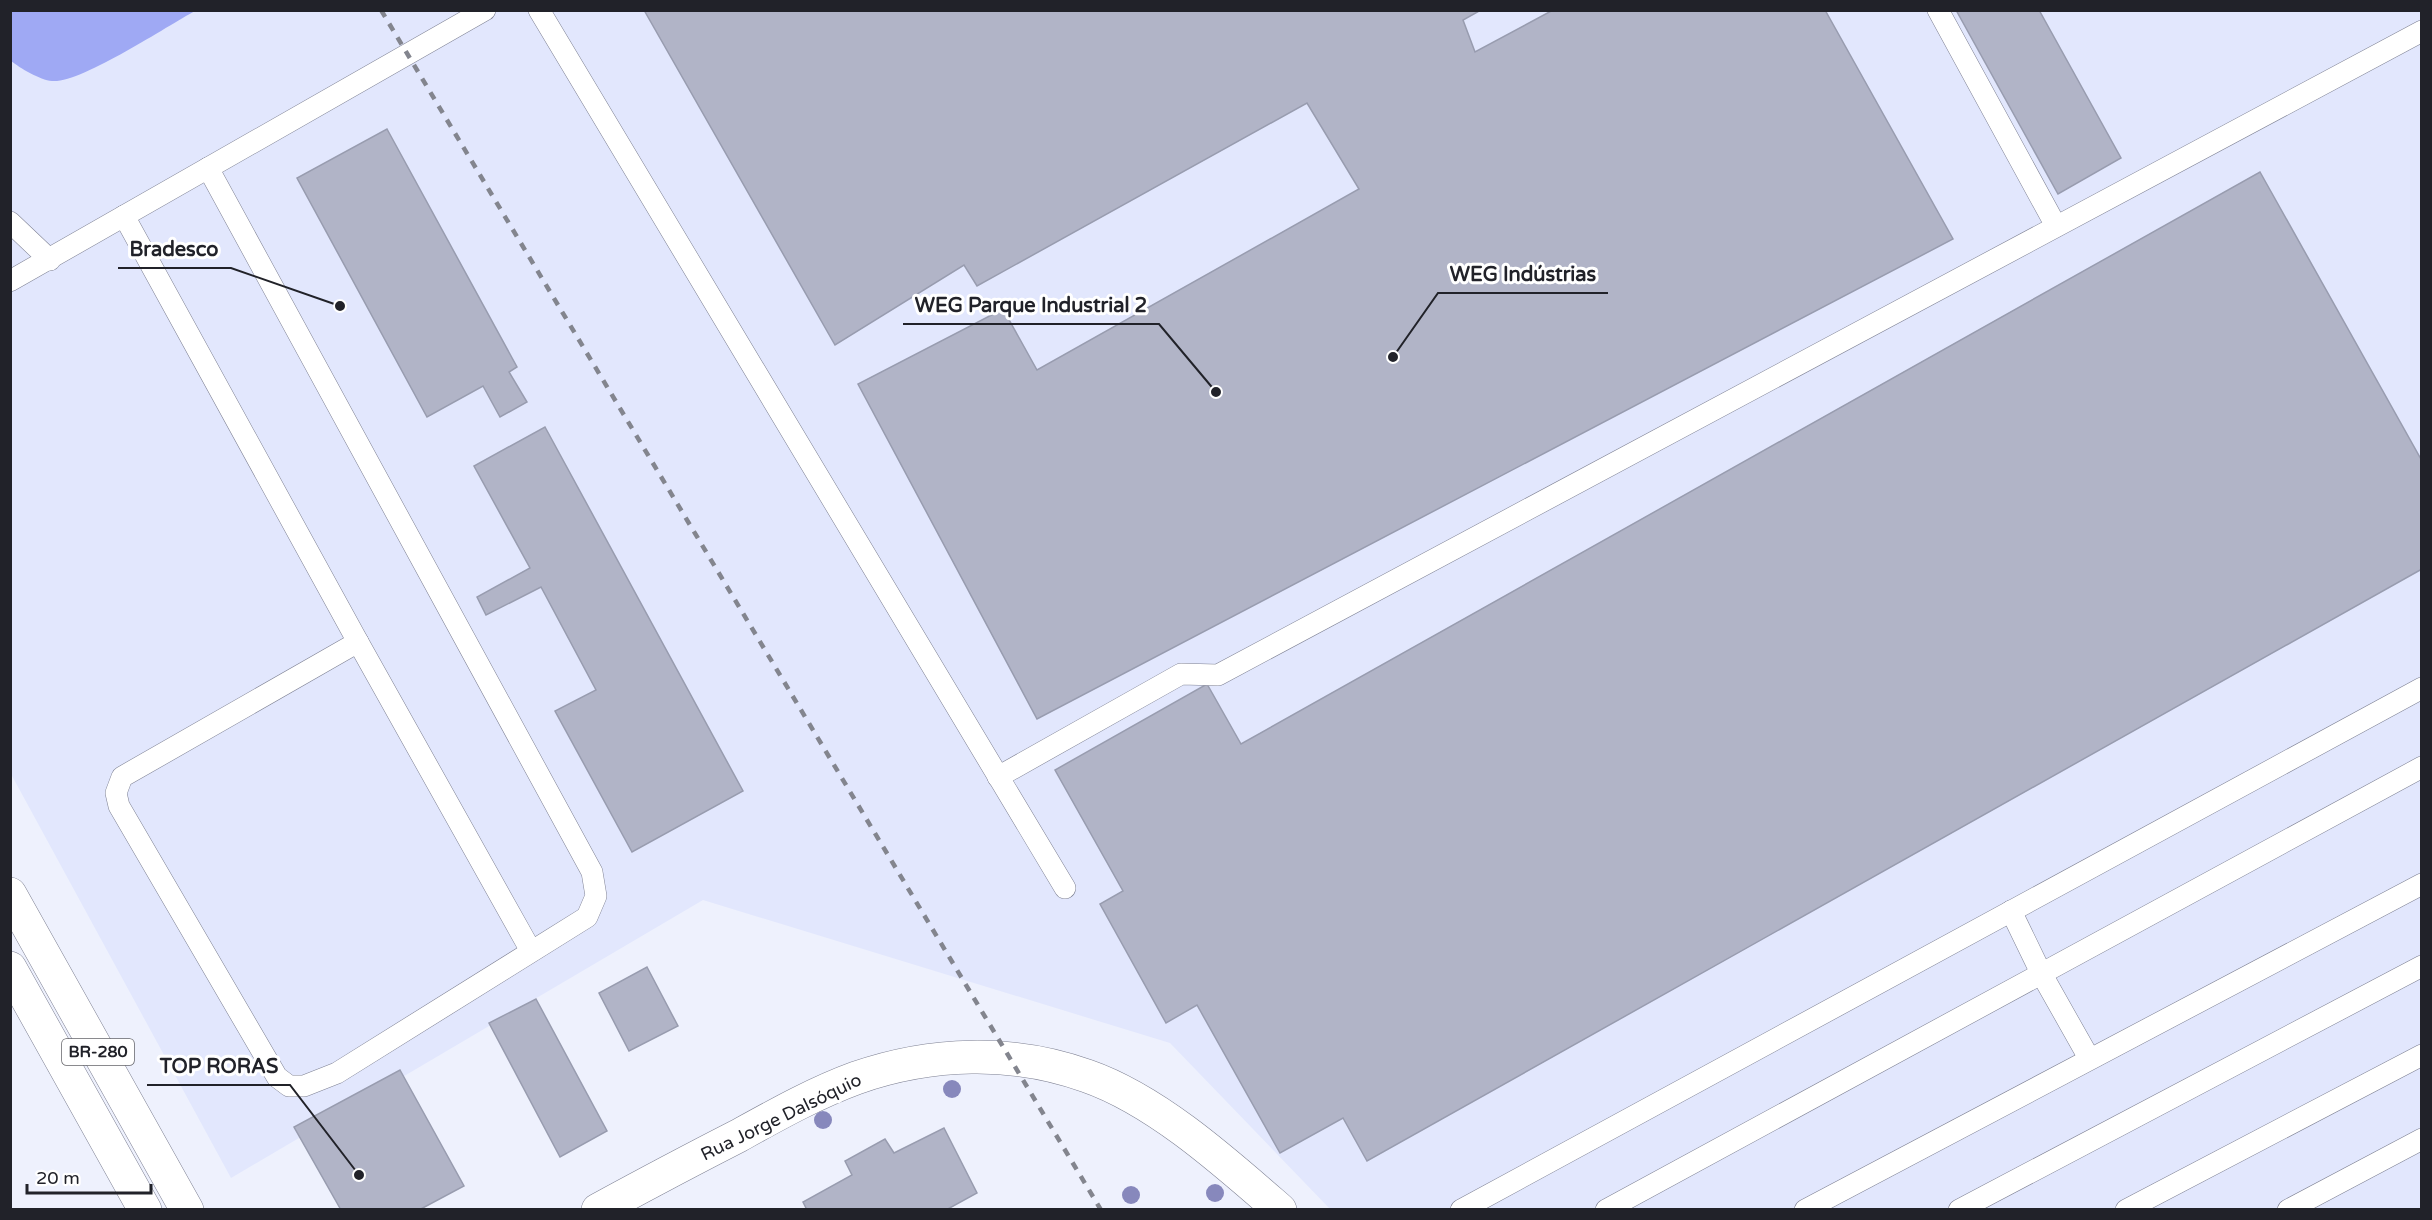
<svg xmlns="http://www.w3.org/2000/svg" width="2432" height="1220" viewBox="0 0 2432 1220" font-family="'Varela Round',sans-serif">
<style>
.built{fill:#e2e7fd}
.water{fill:#9fa9f4}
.building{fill:#b1b4c7;stroke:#989caf;stroke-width:1.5}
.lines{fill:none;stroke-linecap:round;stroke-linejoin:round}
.lane-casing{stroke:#7e8193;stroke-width:22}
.highway-casing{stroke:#7e8193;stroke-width:34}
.lane{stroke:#fff;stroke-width:21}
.highway{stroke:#fff;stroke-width:33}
.rail{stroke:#83858e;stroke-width:4.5;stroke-dasharray:8 8;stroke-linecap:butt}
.tree{fill:#8788bc}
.labels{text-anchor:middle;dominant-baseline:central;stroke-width:6;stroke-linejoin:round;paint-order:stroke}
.shield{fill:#fff;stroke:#646469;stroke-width:1.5}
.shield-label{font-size:16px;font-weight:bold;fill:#212229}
.street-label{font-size:18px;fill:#212229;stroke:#fff}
.leader{fill:none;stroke:#212229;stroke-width:2}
.callout-dot{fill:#212229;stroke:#fff;stroke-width:2}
.callout-label{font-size:20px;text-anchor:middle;font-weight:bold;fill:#212229;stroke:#fff;stroke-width:6;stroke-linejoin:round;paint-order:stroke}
</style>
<rect width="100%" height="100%" fill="#eef1fd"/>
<path class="built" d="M10,11H2421V1209H1330L1170,1043L703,900L231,1178L11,774Z"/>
<path class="water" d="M10,11L11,10L195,11C167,26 80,84 52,81C40,80 20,68 11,61Z"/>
<g class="building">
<path d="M644,10H1481L1463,20L1475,52L1553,10H1825L1953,239L1037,719L858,384L1003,309L1037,370L1359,189L1307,103L977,286L964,265L835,345Z"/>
<path d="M1956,10H2039L2121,158L2058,194Z"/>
<path d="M387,129L517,367L509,372L527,402L500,417L483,386L427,417L297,178Z"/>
<path d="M2260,172L2422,461V569L1367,1161L1343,1118L1280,1153L1197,1005L1166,1023L1100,904L1123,891L1055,770L1207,684L1241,744Z"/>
<path d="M545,427L743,791L632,852L555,711L596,690L541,587L486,615L477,597L530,568L474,466Z"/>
<path d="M647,967L678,1026L629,1051L599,993Z"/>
<path d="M536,999L607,1131L560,1157L489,1023Z"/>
<path d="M400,1070L464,1186L419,1210H341L294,1127Z"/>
<path d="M944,1128L977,1193L946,1210H807L803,1202L852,1175L845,1161L885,1139L894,1153Z"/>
</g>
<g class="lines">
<defs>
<g id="lane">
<path d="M539,10L1065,888"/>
<path d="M1938,10L2056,226"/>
<path d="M208,168L592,872L596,896L587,917L337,1073L304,1086H289L277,1077L119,806L116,793L122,777L358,642"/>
<path d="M124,216L358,642L531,951"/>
<path d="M10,222L50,260"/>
<path d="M10,281L485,10"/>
<path d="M998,777L1181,674L1218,675L2422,31"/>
<path d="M2011,911L2041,973L2089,1058"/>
<path d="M1461,1210L2422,688"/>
<path d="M1606,1210L2422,767"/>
<path d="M1805,1210L2422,884"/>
<path d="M1959,1210L2422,966"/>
<path d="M2126,1210L2422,1055"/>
<path d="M2288,1210L2422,1139"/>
</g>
<g id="highway">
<path d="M10,894L187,1210"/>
<path d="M10,968L145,1210"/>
<path d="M598,1210C644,1185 691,1160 738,1136C776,1115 815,1093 856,1078C930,1052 1013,1049 1087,1076C1156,1100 1225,1162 1280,1210"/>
</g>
</defs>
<use href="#lane" class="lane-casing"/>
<use href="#highway" class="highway-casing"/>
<use href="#lane" class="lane"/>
<use href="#highway" class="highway"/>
<path class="rail" d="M381,10L1101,1210"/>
</g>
<g class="tree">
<circle cx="952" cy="1089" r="9"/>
<circle cx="823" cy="1120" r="9"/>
<circle cx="1215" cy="1193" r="9"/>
<circle cx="1131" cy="1195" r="9"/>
</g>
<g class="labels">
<rect class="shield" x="62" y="1039" width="72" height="26" rx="4.5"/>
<g class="shield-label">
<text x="98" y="1052">BR-280</text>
</g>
<g class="street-label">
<text transform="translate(781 1117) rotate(-26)">Rua Jorge Dalsóquio</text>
</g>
</g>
<path class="leader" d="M340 306L231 268H118M1393 357L1438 293H1608M1216 392L1159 324H903M359 1175L290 1085H147"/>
<g class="callout-dot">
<circle cx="340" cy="306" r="6"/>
<circle cx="1393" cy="357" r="6"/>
<circle cx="1216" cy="392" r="6"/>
<circle cx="359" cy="1175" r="6"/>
</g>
<g class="callout-label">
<text x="174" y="256">Bradesco</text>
<text x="1523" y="281">WEG Indústrias</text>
<text x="1031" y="312">WEG Parque Industrial 2</text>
<text x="219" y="1073">TOP RORAS</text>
</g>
<rect width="2432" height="1220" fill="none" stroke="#212229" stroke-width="24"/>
<path d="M27 1184v9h124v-9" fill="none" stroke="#212229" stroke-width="3"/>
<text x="36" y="1184" font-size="18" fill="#212229" stroke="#ffffff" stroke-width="4.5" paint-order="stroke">20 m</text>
</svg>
